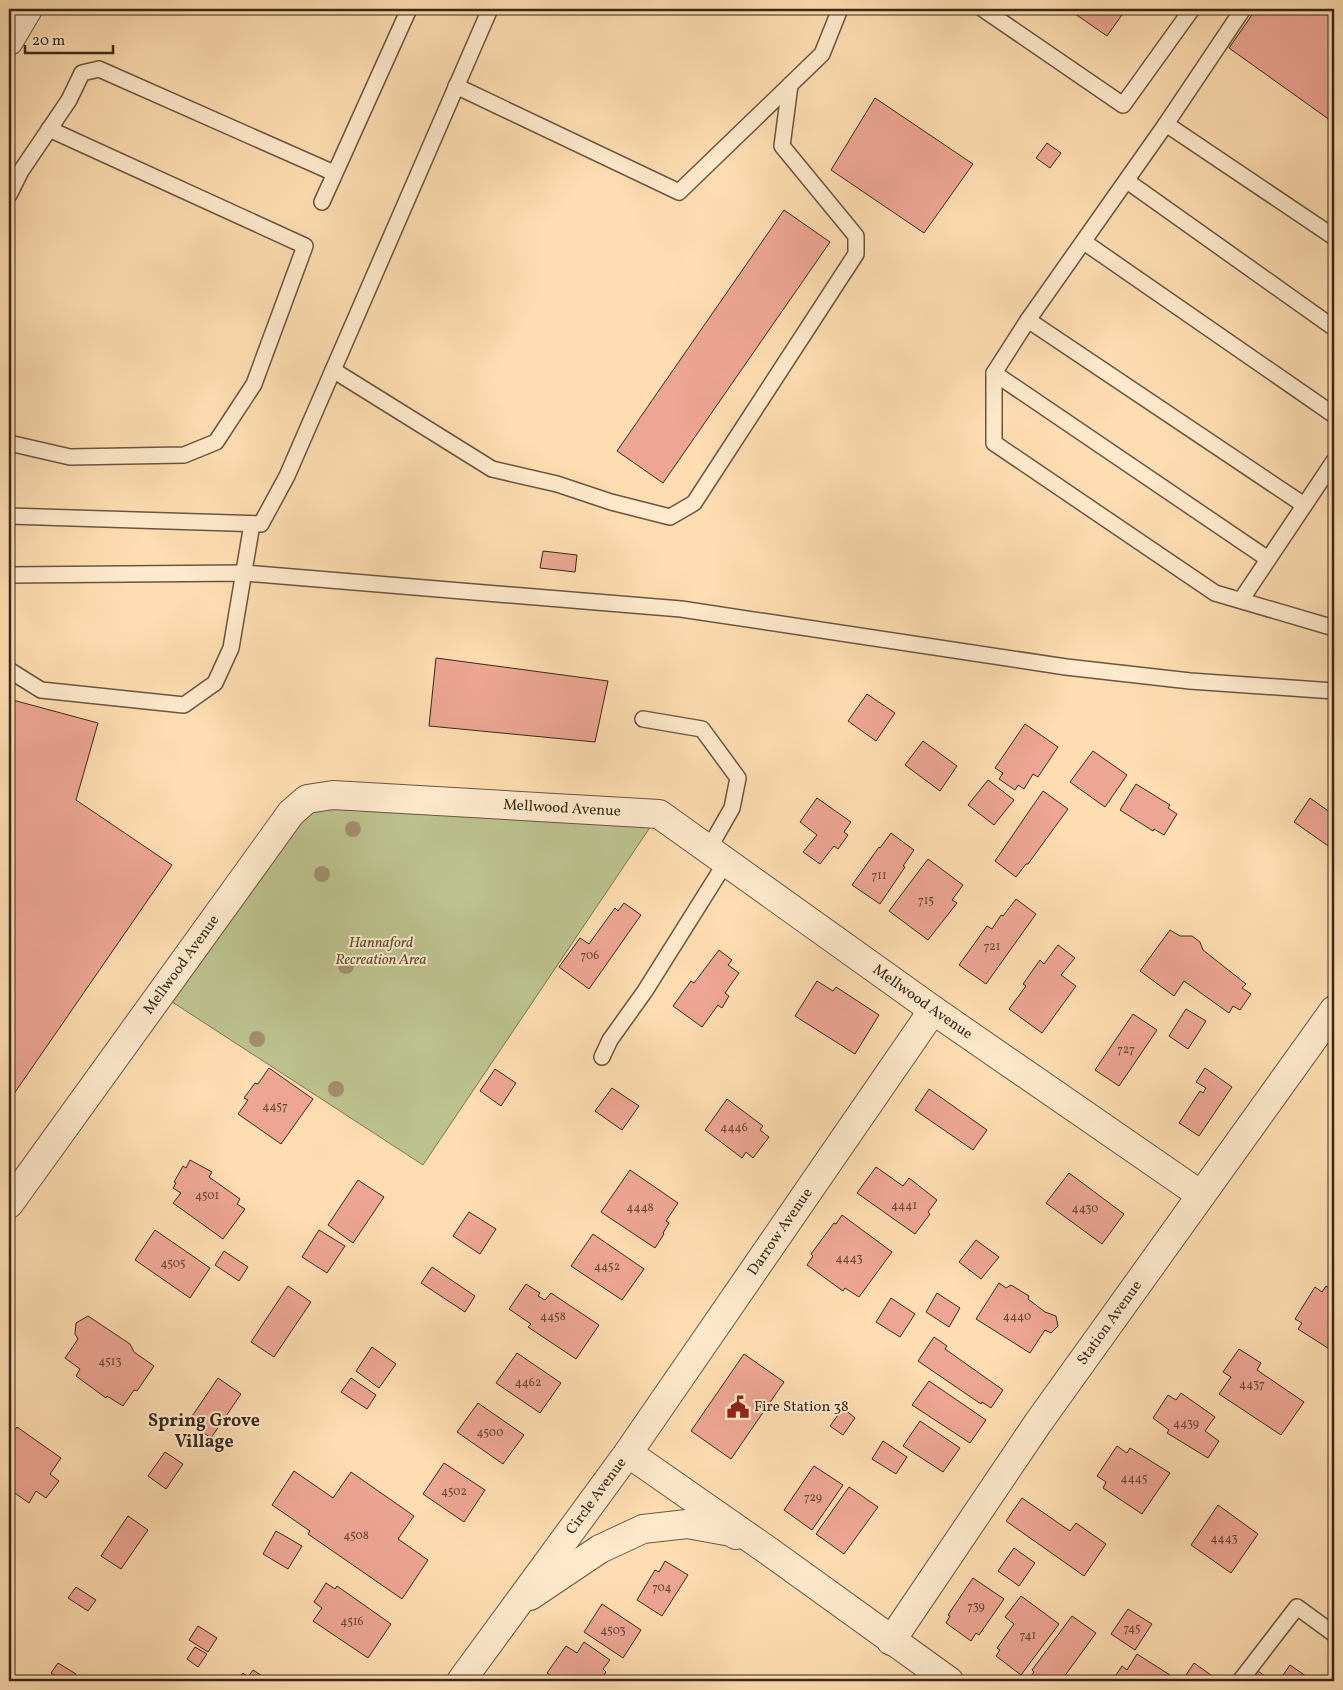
<svg xmlns="http://www.w3.org/2000/svg" width="1343" height="1690" viewBox="0 0 1343 1690" font-family="Vollkorn,serif">
<style>
.green{fill:#bcc28e;stroke:#7a7554}
.building{fill:#eda693;stroke:#392819}
.lines{fill:none;stroke-linecap:round;stroke-linejoin:round}
.service-casing{stroke:#6a553f;stroke-width:18}
.minor-casing{stroke:#6a553f;stroke-width:30}
.tertiary-casing{stroke:#6a553f;stroke-width:30}
.service{stroke:#fee9cc;stroke-width:15}
.minor{stroke:#fee9cc;stroke-width:28}
.tertiary{stroke:#fee9cc;stroke-width:28}
.tree{fill:#a38e6d}
.labels{text-anchor:middle;dominant-baseline:central;stroke-width:4;stroke-linejoin:round;paint-order:stroke}
.number-label{font-size:12px;fill:#664838}
.street-label{font-size:15px;fill:#392819;stroke:#fee9cc}
.park-label{font-size:15px;font-style:italic;fill:#5a4e36;stroke:#fee9cc}
.poi-label{font-size:15px;fill:#392819;stroke:#fee9cc;text-anchor:start}
.quarter-label{font-size:18px;font-weight:bold;fill:#392819;stroke:#fee9cc}
</style>
<rect width="100%" height="100%" fill="#fdddb1"/>
<filter id="stains"><feTurbulence type="fractalNoise" baseFrequency=".004" numOctaves="4"/><feColorMatrix values="0 0 0 0 .2 0 0 0 0 .09 0 0 0 0 .02 0 0 0 .5 -.17"/></filter>
<radialGradient id="worn" r=".72"><stop offset=".6" stop-color="#630" stop-opacity="0"/><stop offset="1" stop-color="#630" stop-opacity=".3"/></radialGradient>
<path class="green" d="M307,799L659,814L423,1165L160,994Z"/>
<g class="building">
<path d="M1068,9H1126L1107,36Z"/>
<path d="M1256,9H1334V123L1229,48Z"/>
<path d="M875,98L973,164L924,233L831,170Z"/>
<path d="M1047,143L1061,153L1050,168L1036,158Z"/>
<path d="M784,210L830,242L663,483L617,451Z"/>
<path d="M543,551L577,555L575,572L540,568Z"/>
<path d="M436,658L608,681L595,742L429,726Z"/>
<path d="M867,694L895,713L876,741L848,721Z"/>
<path d="M9,699L98,723L76,800L172,865L9,1101Z"/>
<path d="M1025,724L1058,747L1038,777L1033,774L1024,789L1018,785L1015,790L999,779L1003,773L995,768Z"/>
<path d="M923,741L957,766L940,791L905,765Z"/>
<path d="M1093,751L1127,775L1105,807L1070,782Z"/>
<path d="M988,780L1014,800L994,825L968,805Z"/>
<path d="M1136,784L1170,805L1168,808L1177,814L1164,835L1154,829L1153,831L1120,810Z"/>
<path d="M1043,791L1068,809L1028,864H1026L1016,877L995,861Z"/>
<path d="M817,798L851,822L844,832L848,835L838,849L834,846L820,864L803,852L817,835L800,822Z"/>
<path d="M1310,798L1334,815V850L1294,822Z"/>
<path d="M891,833L914,850L903,866L905,867L880,904L852,885L879,847L880,848Z"/>
<path d="M928,859L963,885L952,900L957,903L928,940L889,911Z"/>
<path d="M1016,899L1036,914L986,984L959,965L987,926L992,929L1001,915L1003,916Z"/>
<path d="M624,903L641,915L589,989L559,967L580,938L589,944L615,908L618,911Z"/>
<path d="M1170,930L1180,936H1192L1200,942L1203,950L1246,984L1242,988L1251,994L1240,1010L1233,1006L1229,1013L1184,981L1174,996L1140,971Z"/>
<path d="M1058,945L1075,958L1061,975L1076,986L1042,1033L1009,1009L1026,986L1023,984L1040,960L1044,964Z"/>
<path d="M719,950L732,960L728,965L739,973L725,993L729,996L722,1008L718,1005L702,1027L673,1006L691,981L694,983Z"/>
<path d="M817,981L833,991L836,987L879,1015L855,1054L795,1016Z"/>
<path d="M1186,1009L1206,1021L1188,1049L1169,1036Z"/>
<path d="M1133,1014L1157,1030L1119,1086L1095,1070Z"/>
<path d="M269,1068L313,1099L281,1144L238,1114L248,1100L244,1098L255,1083L258,1084Z"/>
<path d="M1205,1068L1232,1087L1199,1136L1179,1123L1200,1091L1203,1093L1206,1088L1196,1082Z"/>
<path d="M495,1069L516,1083L501,1106L480,1091Z"/>
<path d="M612,1088L639,1106L622,1130L595,1111Z"/>
<path d="M929,1089L987,1130L973,1150L915,1110Z"/>
<path d="M727,1099L763,1126L760,1130L769,1137L753,1158L746,1152L742,1158L705,1130Z"/>
<path d="M190,1160L212,1172L209,1177L240,1199L237,1204L245,1209L223,1239L173,1203L181,1193L173,1188L176,1183L174,1182L183,1166L186,1168Z"/>
<path d="M876,1167L903,1186L909,1178L937,1200L928,1212L930,1214L915,1234L857,1193Z"/>
<path d="M630,1170L678,1203L666,1221L669,1223L663,1233L664,1234L655,1248L601,1212Z"/>
<path d="M1069,1173L1124,1214L1102,1244L1046,1203Z"/>
<path d="M358,1180L384,1197L353,1243L328,1225Z"/>
<path d="M469,1212L496,1229L480,1254L453,1236Z"/>
<path d="M842,1215L892,1252L859,1297L845,1288L843,1291L807,1265L813,1256L811,1254L834,1223L836,1224Z"/>
<path d="M155,1230L210,1268L190,1298L135,1260Z"/>
<path d="M319,1230L345,1246L327,1273L302,1257Z"/>
<path d="M593,1234L644,1269L622,1300L571,1266Z"/>
<path d="M976,1240L999,1257L981,1279L959,1262Z"/>
<path d="M224,1251L248,1267L239,1281L215,1265Z"/>
<path d="M432,1267L475,1296L465,1312L421,1283Z"/>
<path d="M999,1283L1006,1288L1011,1285L1029,1296L1028,1299L1045,1312L1056,1316L1058,1326L1051,1333L1045,1330L1030,1353L976,1319Z"/>
<path d="M526,1284L540,1293L538,1296L545,1300L551,1293L599,1325L576,1359L528,1327L531,1324L509,1309Z"/>
<path d="M288,1286L311,1302L274,1357L251,1342Z"/>
<path d="M1326,1286L1334,1291V1352L1298,1329L1302,1323L1295,1319L1315,1287L1322,1292Z"/>
<path d="M937,1293L960,1308L949,1327L926,1312Z"/>
<path d="M891,1298L915,1314L900,1337L876,1322Z"/>
<path d="M88,1316L130,1344L134,1352L154,1366L137,1391L134,1390L123,1406L107,1396L106,1398L76,1376L80,1369L65,1358L78,1339L75,1334L76,1323Z"/>
<path d="M934,1337L947,1346L945,1349L1003,1390L991,1408L982,1402L981,1404L918,1361Z"/>
<path d="M372,1347L396,1364L379,1388L356,1371Z"/>
<path d="M1239,1349L1261,1363L1257,1370L1304,1402L1281,1435L1219,1394L1231,1377L1223,1372Z"/>
<path d="M517,1353L561,1383L540,1413L496,1383Z"/>
<path d="M744,1354L784,1382L731,1459L691,1431Z"/>
<path d="M218,1378L241,1394L211,1438L188,1422Z"/>
<path d="M351,1378L376,1395L367,1409L341,1392Z"/>
<path d="M929,1381L986,1420L970,1443L912,1405Z"/>
<path d="M1181,1393L1215,1417L1205,1431L1219,1441L1208,1458L1167,1433L1169,1430L1153,1418L1168,1395L1176,1400Z"/>
<path d="M478,1403L524,1435L503,1464L457,1432Z"/>
<path d="M843,1408L855,1418L843,1435L830,1426Z"/>
<path d="M920,1421L960,1448L943,1472L903,1446Z"/>
<path d="M17,1427L61,1458L50,1474L59,1481L46,1498L36,1491L29,1503L9,1489V1438Z"/>
<path d="M883,1441L907,1457L896,1474L872,1459Z"/>
<path d="M1117,1446L1127,1453L1130,1448L1170,1473L1142,1514L1103,1488L1106,1482L1097,1476Z"/>
<path d="M165,1452L183,1464L166,1489L148,1476Z"/>
<path d="M444,1463L485,1490L464,1522L423,1494Z"/>
<path d="M814,1466L843,1485L812,1530L784,1510Z"/>
<path d="M294,1471L333,1498L351,1472L414,1516L398,1539L428,1560L402,1599L308,1534L310,1531L272,1505Z"/>
<path d="M849,1487L878,1507L844,1554L816,1534Z"/>
<path d="M1022,1498L1070,1531L1076,1523L1106,1544L1084,1576L1006,1521Z"/>
<path d="M1218,1505L1258,1534L1231,1573L1191,1545Z"/>
<path d="M128,1516L148,1530L121,1569L101,1556Z"/>
<path d="M276,1531L302,1546L288,1569L263,1554Z"/>
<path d="M1014,1548L1035,1563L1019,1586L998,1571Z"/>
<path d="M665,1561L688,1575L662,1616L637,1600L655,1570L659,1572Z"/>
<path d="M973,1578L1004,1599L979,1635L976,1633L971,1641L946,1623L950,1616L948,1615Z"/>
<path d="M326,1583L335,1589L337,1586L391,1624L368,1658L313,1621L322,1608L314,1602Z"/>
<path d="M76,1587L96,1600L88,1611L68,1598Z"/>
<path d="M1021,1596L1059,1624L1021,1675L996,1656L1000,1650L997,1648L1014,1624L1005,1617Z"/>
<path d="M602,1604L641,1630L623,1658L584,1632Z"/>
<path d="M1128,1609L1152,1624L1135,1650L1111,1634Z"/>
<path d="M1072,1616L1096,1633L1061,1681H1038L1031,1676L1034,1672L1032,1670Z"/>
<path d="M198,1626L217,1638L208,1652L189,1640Z"/>
<path d="M584,1642L610,1660L603,1669L606,1672L600,1681H558L547,1673L566,1646L577,1653Z"/>
<path d="M195,1647L207,1654L198,1667L187,1659Z"/>
<path d="M1137,1654L1170,1675L1166,1681H1112L1122,1666L1127,1670Z"/>
<path d="M58,1663L76,1674L72,1681H64L51,1673Z"/>
<path d="M1194,1663L1218,1680L1217,1681H1182Z"/>
<path d="M1290,1665L1313,1681H1279Z"/>
<path d="M253,1670L270,1681H237L243,1673L248,1677Z"/>
<path d="M1258,1671L1272,1681H1251Z"/>
</g>
<g class="lines">
<defs>
<g id="service">
<path d="M983,9L1123,105L1192,9"/>
<path d="M1243,9L1166,124L1028,320L994,373V443L1215,593L1334,628"/>
<path d="M456,86L679,192L822,54L840,9"/>
<path d="M1166,124L1334,237"/>
<path d="M1127,181L1334,328"/>
<path d="M9,195L21,171L69,100L82,73L99,69L334,173"/>
<path d="M322,202L409,9"/>
<path d="M1084,242L1334,415"/>
<path d="M1028,320L1304,505"/>
<path d="M333,370L492,469L557,484L611,502L670,517L694,503L856,254V236L782,146L790,85"/>
<path d="M994,373L1268,559"/>
<path d="M9,443L70,457L184,455L216,442L254,384L305,246L49,129"/>
<path d="M9,516L261,524L287,476L490,9"/>
<path d="M9,575L244,573L681,609L1066,667L1190,681L1334,691"/>
<path d="M1241,600L1334,461"/>
<path d="M9,670L41,690L184,705L215,683L231,648L252,524"/>
<path d="M643,719L702,729L738,778L732,808L708,850"/>
<path d="M602,1057L610,1040L645,991L726,862"/>
<path d="M1240,1681L1297,1607L1334,1634"/>
</g>
<g id="minor">
<path id="s1" d="M9,1204L291,813L307,799L333,795L659,814L933,1010L1201,1195"/>
<path d="M628,1453L770,1552L949,1681"/>
<path d="M530,1596L600,1549L643,1529L687,1524L731,1532L736,1535"/>
<path id="s2" d="M891,1641L1038,1423L1334,1010"/>
<path id="s3" d="M461,1681L628,1453L933,1010"/>
</g>
<path id="tertiary" d="M9,41L28,9"/>
</defs>
<use href="#service" class="service-casing"/>
<use href="#minor" class="minor-casing"/>
<use href="#tertiary" class="tertiary-casing"/>
<use href="#service" class="service"/>
<use href="#minor" class="minor"/>
<use href="#tertiary" class="tertiary"/>
</g>
<g class="tree">
<circle cx="353" cy="829" r="8"/>
<circle cx="322" cy="874" r="8"/>
<circle cx="346" cy="966" r="8"/>
<circle cx="257" cy="1039" r="8"/>
<circle cx="336" cy="1089" r="8"/>
</g>
<defs>
<symbol id="civic-bare" viewBox="-9 -9 18 18"><path d="M-.6-6.5H3V-4.5H.6V-3L4-1V1h2V6H-6V1h2V-1L-.6-3ZM-1.2 2.5V6h2.4V2.5Z" fill="#8f2418" stroke="#fee9cc" stroke-width="2.5" paint-order="stroke"/></symbol>
</defs>
<g fill-rule="evenodd">
<use href="#civic-bare" x="722" y="1391" width="32" height="32"/>
</g>
<g class="labels">
<g class="number-label">
<text x="879" y="876">711</text>
<text x="926" y="901">715</text>
<text x="992" y="947">721</text>
<text x="590" y="956">706</text>
<text x="1126" y="1050">727</text>
<text x="275" y="1107">4457</text>
<text x="734" y="1128">4446</text>
<text x="207" y="1196">4501</text>
<text x="904" y="1206">4441</text>
<text x="640" y="1208">4448</text>
<text x="1085" y="1209">4430</text>
<text x="849" y="1259">4443</text>
<text x="173" y="1264">4505</text>
<text x="607" y="1267">4452</text>
<text x="553" y="1317">4458</text>
<text x="1017" y="1317">4440</text>
<text x="110" y="1362">4513</text>
<text x="528" y="1383">4462</text>
<text x="1252" y="1385">4437</text>
<text x="1186" y="1424">4439</text>
<text x="490" y="1433">4500</text>
<text x="1134" y="1479">4445</text>
<text x="454" y="1492">4502</text>
<text x="813" y="1498">729</text>
<text x="356" y="1536">4508</text>
<text x="1224" y="1539">4443</text>
<text x="662" y="1588">704</text>
<text x="976" y="1607">739</text>
<text x="352" y="1622">4516</text>
<text x="1132" y="1629">745</text>
<text x="613" y="1631">4503</text>
<text x="1028" y="1636">741</text>
</g>
<g class="street-label">
<text stroke="none"><textPath href="#s1" startOffset="759">Mellwood Avenue</textPath></text>
<text stroke="none"><textPath href="#s1" startOffset="295">Mellwood Avenue</textPath></text>
<text stroke="none"><textPath href="#s1" startOffset="1180">Mellwood Avenue</textPath></text>
<text stroke="none"><textPath href="#s3" startOffset="551">Darrow Avenue</textPath></text>
<text stroke="none"><textPath href="#s2" startOffset="386">Station Avenue</textPath></text>
<text stroke="none"><textPath href="#s3" startOffset="229">Circle Avenue</textPath></text>
</g>
<g class="park-label">
<text x="381" y="943">Hannaford<tspan x="381" dy="17">Recreation Area</tspan></text>
</g>
<g class="poi-label">
<text x="754" y="1407">Fire Station 38</text>
</g>
<g class="quarter-label">
<text x="204" y="1421">Spring Grove<tspan x="204" dy="21">Village</tspan></text>
</g>
</g>
<rect width="1343" height="1690" fill="none" stroke="#fdddb1" stroke-width="30"/>
<rect x="10" y="10" width="1323" height="1670" fill="none" stroke="#392819" stroke-width="2.5"/>
<rect x="15" y="15" width="1313" height="1660" fill="none" stroke="#392819"/>
<path d="M25 45v8h88v-8" fill="none" stroke="#392819" stroke-width="2.5"/>
<text x="32" y="45" font-size="15" fill="#392819" stroke="#fee9cc" stroke-width="4" paint-order="stroke">20 m</text>
<rect width="100%" height="100%" filter="url(#stains)"/>
<rect width="100%" height="100%" fill="url(#worn)"/>
</svg>
